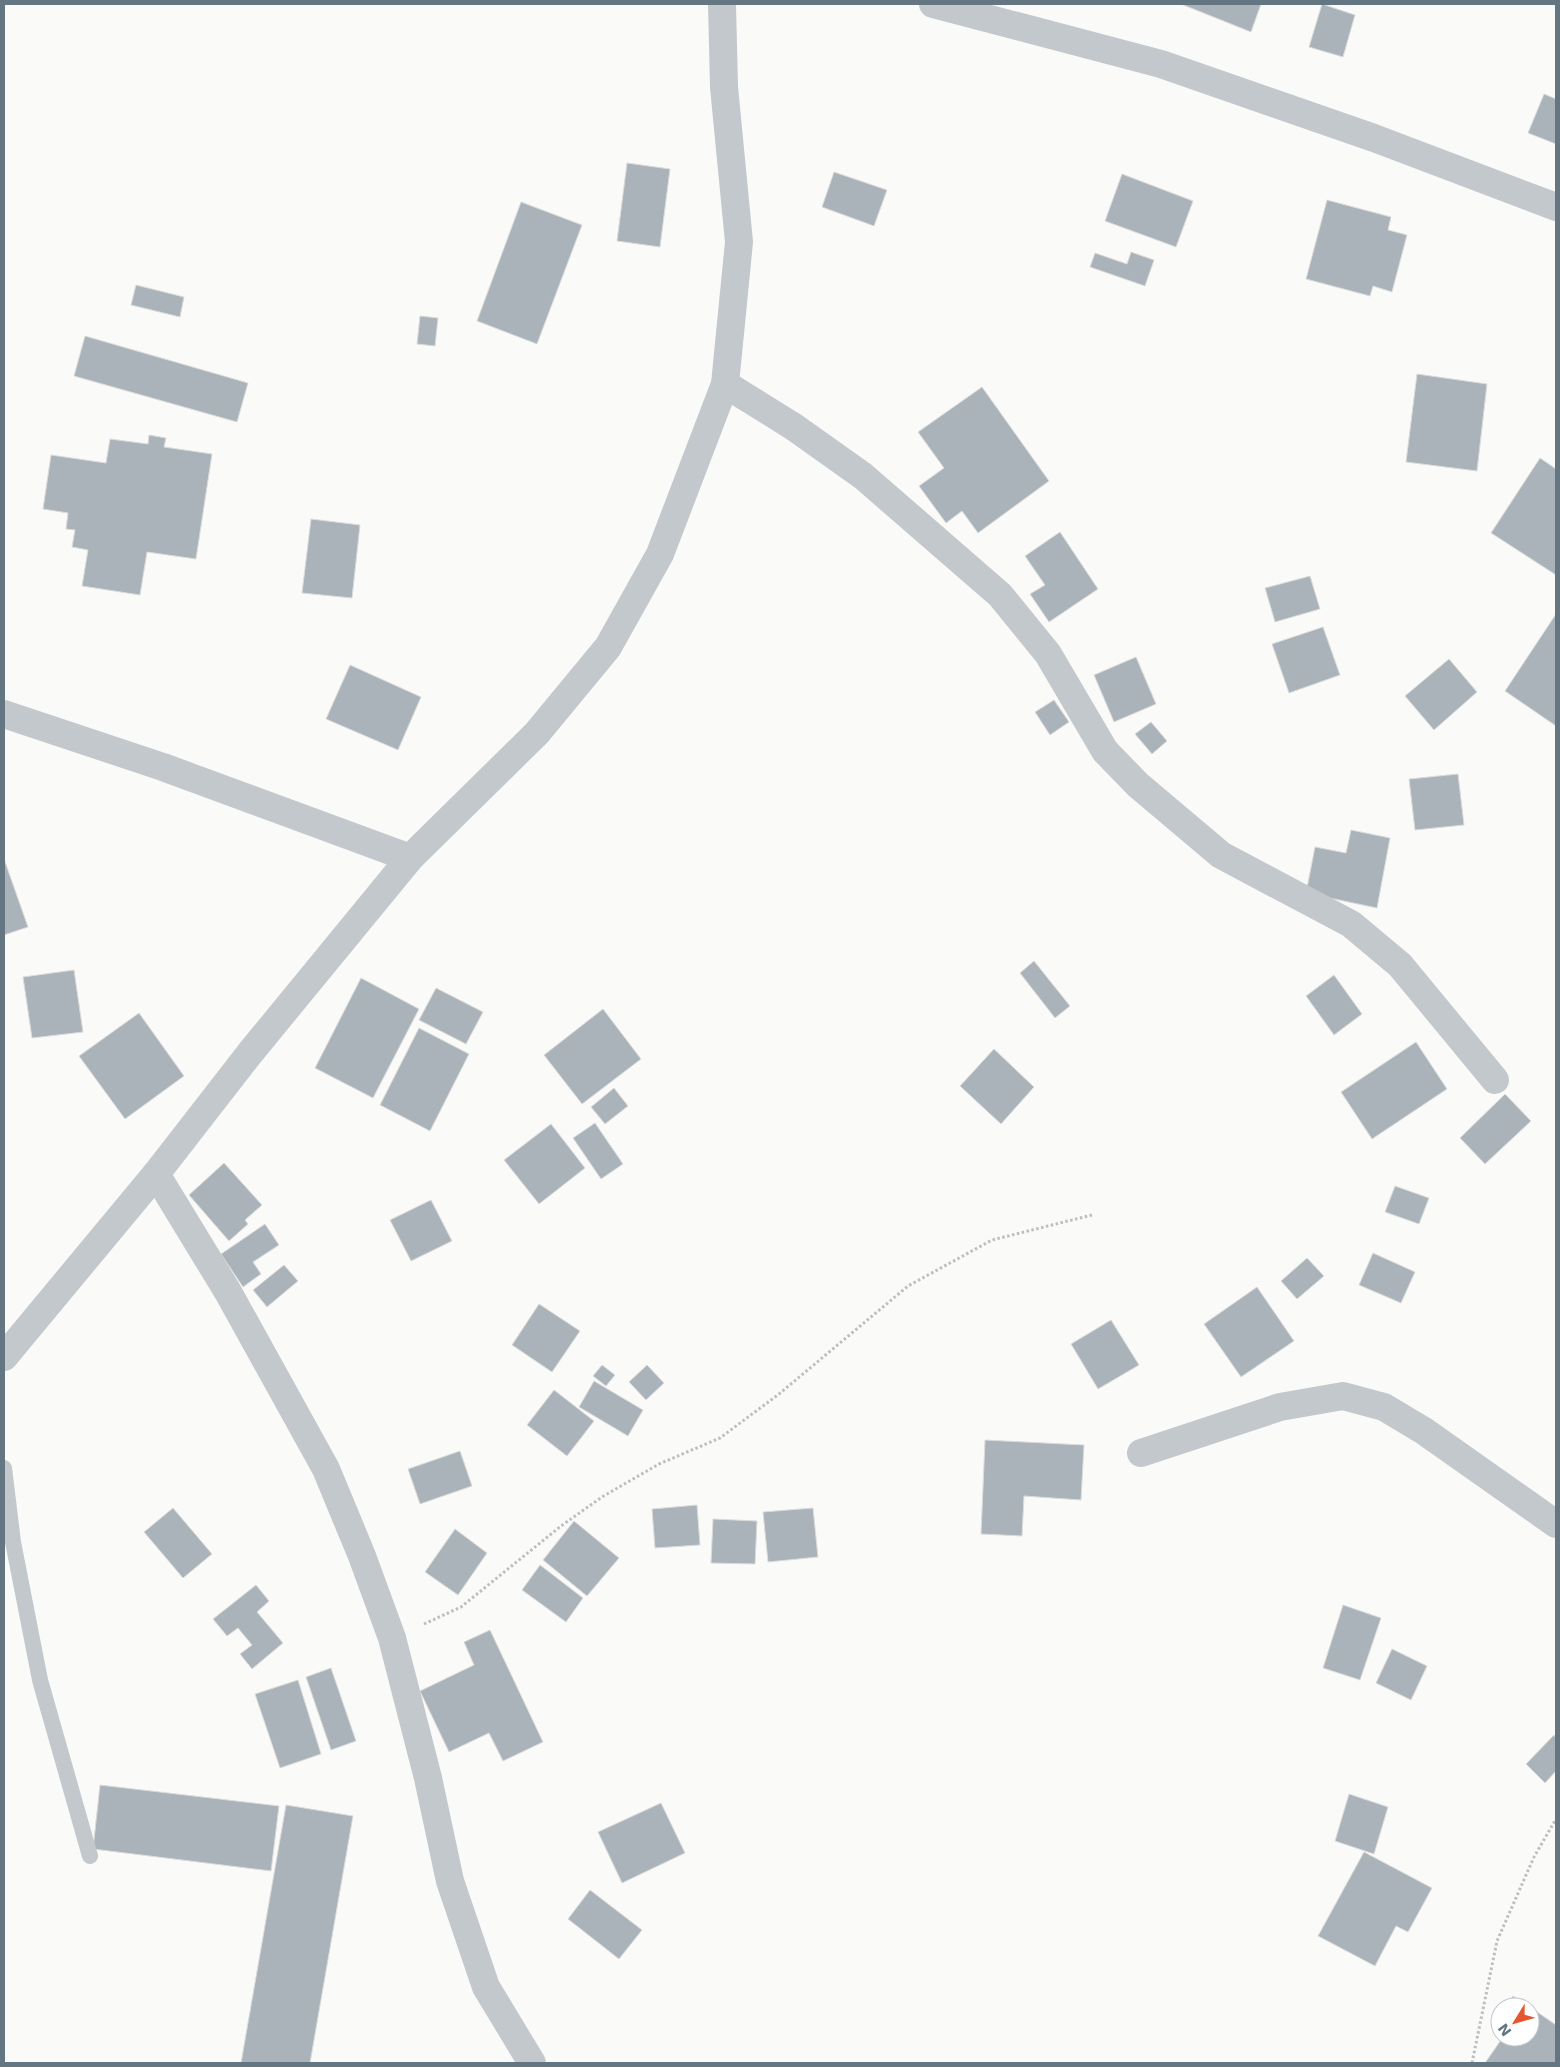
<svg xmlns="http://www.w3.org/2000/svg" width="1560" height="2067" viewBox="0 0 1560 2067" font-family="'DejaVu Sans',sans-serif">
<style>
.building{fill:#aab3b9;stroke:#dcdcda}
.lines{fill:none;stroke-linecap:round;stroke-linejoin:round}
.path{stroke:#bbbfc2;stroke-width:3;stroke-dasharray:2.5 2.5;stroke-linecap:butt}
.lane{stroke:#c3c8cc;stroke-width:16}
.street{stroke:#c3c8cc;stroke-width:28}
</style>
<rect width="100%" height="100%" fill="#fafaf8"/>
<g class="building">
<path d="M1181,4H1261L1251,32Z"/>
<path d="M1322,4L1355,15L1343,57L1309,47Z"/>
<path d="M1544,94L1556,99V144L1528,133Z"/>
<path d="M627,163L670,169L660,247L617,241Z"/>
<path d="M834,172L887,190L874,226L822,207Z"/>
<path d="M1122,174L1193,201L1176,247L1105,221Z"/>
<path d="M1327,200L1391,217L1388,230L1407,235L1392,292L1373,286L1370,296L1306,279Z"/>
<path d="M521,202L582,225L537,344L477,321Z"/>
<path d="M1131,252L1154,260L1145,286L1090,267L1095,253L1127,264Z"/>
<path d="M136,285L184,297L180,317L131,305Z"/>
<path d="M420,316L438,318L435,346L417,344Z"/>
<path d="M85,336L248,383L237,422L74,376Z"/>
<path d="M1417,374L1487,384L1477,471L1406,462Z"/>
<path d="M982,387L1049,481L978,533L962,511L946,523L919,486L944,468L918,432Z"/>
<path d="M149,435L166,438L164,447L212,454L196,559L147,552L140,595L82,586L88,550L72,547L75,530L66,529L68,513L43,509L51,455L106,463L110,439L148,444Z"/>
<path d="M1540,458L1556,469V575L1491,533Z"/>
<path d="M311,519L360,525L352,598L302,593Z"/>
<path d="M1060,532L1098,589L1049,622L1030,594L1045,585L1025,556Z"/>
<path d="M1310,576L1320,609L1275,622L1265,588Z"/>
<path d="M1556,614V726L1505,691Z"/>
<path d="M1323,627L1340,675L1289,693L1272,644Z"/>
<path d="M1136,657L1156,704L1114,722L1094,675Z"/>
<path d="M1449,659L1477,692L1434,730L1405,696Z"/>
<path d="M350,665L421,697L398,750L326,719Z"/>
<path d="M1054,700L1069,722L1050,735L1035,712Z"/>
<path d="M1151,722L1167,741L1152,754L1135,734Z"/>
<path d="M1458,774L1464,825L1415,830L1409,779Z"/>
<path d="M1351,830L1390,838L1377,908L1306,893L1315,847L1346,853Z"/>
<path d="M4,859L28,927L4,935Z"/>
<path d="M1034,961L1070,1006L1055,1018L1020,973Z"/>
<path d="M74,970L83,1032L32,1038L23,977Z"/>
<path d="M1334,975L1362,1014L1334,1035L1306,996Z"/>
<path d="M361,978L419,1009L373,1098L315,1068Z"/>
<path d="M436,988L483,1012L466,1044L419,1020Z"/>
<path d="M603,1009L641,1059L582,1104L544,1055Z"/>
<path d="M139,1013L184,1076L125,1119L79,1056Z"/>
<path d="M419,1028L469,1054L430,1131L380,1105Z"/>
<path d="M1416,1042L1447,1089L1372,1139L1341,1092Z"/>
<path d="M994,1049L1034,1087L1001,1124L960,1086Z"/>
<path d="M614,1088L628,1106L605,1124L591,1107Z"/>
<path d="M1505,1094L1531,1121L1485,1164L1460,1138Z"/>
<path d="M595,1123L623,1164L601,1179L573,1138Z"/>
<path d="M551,1124L585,1168L539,1204L504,1160Z"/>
<path d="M224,1163L262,1205L245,1220L248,1224L229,1241L189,1195Z"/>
<path d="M1395,1186L1429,1198L1419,1224L1385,1212Z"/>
<path d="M431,1200L452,1241L411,1261L390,1220Z"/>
<path d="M265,1224L279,1245L253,1262L261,1274L243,1287L221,1254Z"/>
<path d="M1373,1253L1415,1272L1401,1303L1359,1285Z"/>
<path d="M1307,1258L1324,1276L1297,1299L1281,1281Z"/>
<path d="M284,1265L298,1281L267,1307L253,1290Z"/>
<path d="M1257,1287L1294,1341L1241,1377L1204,1324Z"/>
<path d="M539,1304L580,1331L552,1372L512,1345Z"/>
<path d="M1111,1320L1139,1365L1098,1389L1071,1344Z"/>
<path d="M602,1365L615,1375L606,1386L593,1376Z"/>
<path d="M647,1365L664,1383L646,1400L629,1382Z"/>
<path d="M594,1381L643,1410L628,1436L579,1407Z"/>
<path d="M554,1390L594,1421L567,1456L527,1425Z"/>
<path d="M985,1440L1084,1445L1081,1500L1024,1496L1022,1536L981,1534Z"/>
<path d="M460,1451L472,1486L420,1504L408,1469Z"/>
<path d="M697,1505L700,1545L655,1548L652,1509Z"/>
<path d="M173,1508L212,1554L183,1578L144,1532Z"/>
<path d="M813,1508L818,1557L768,1562L763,1512Z"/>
<path d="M713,1519L757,1521L755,1564L711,1563Z"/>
<path d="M574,1521L619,1558L587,1596L543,1560Z"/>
<path d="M455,1529L487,1553L458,1595L425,1572Z"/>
<path d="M540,1565L583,1598L566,1622L522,1590Z"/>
<path d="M256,1585L269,1601L257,1612L283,1643L252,1669L240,1654L252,1645L238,1628L227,1636L213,1619Z"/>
<path d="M1343,1605L1381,1618L1360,1680L1323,1668Z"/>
<path d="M490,1630L543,1742L503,1761L489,1733L449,1752L420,1691L474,1665L464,1642Z"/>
<path d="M1392,1649L1427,1666L1411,1700L1376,1683Z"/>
<path d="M331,1668L356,1741L331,1750L306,1677Z"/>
<path d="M298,1680L321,1754L280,1768L255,1694Z"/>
<path d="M1554,1735L1556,1738V1771L1545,1783L1526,1764Z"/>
<path d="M100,1785L279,1806L271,1871L93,1849Z"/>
<path d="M1349,1794L1388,1807L1374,1854L1335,1841Z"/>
<path d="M661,1803L685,1853L622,1883L598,1832Z"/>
<path d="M286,1805L353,1816L310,2063H241Z"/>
<path d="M1364,1852L1432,1888L1408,1932L1396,1926L1375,1966L1318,1936Z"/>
<path d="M590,1890L642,1930L619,1959L568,1919Z"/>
<path d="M1513,1996L1529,2007H1506Z"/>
<path d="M1530,2007L1556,2025V2063H1485L1503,2037H1530Z"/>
</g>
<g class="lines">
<g class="path">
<path d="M424,1624L461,1607L561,1526L602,1497L659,1464L720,1438L779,1394L908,1286L992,1240L1092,1215"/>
<path d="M1472,2063L1497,1941L1534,1857L1556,1819"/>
</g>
<path class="lane" d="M4,1468L13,1542L40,1680L90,1856"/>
<g class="street">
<path d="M933,4L1161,64L1374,138L1556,207"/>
<path d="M725,384L794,427L863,476L1000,595L1048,654L1105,751L1138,785L1221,855L1351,924L1400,965L1495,1080"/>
<path d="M4,714L163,767L410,858"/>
<path d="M156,1174L228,1292L326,1469L362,1556L392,1638L428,1778L450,1881L486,1987L532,2063"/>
<path d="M4,1357L156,1174L250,1053L410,858L537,733L608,647L660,554L725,384L739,242L724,87L722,4"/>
<path d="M1141,1453L1280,1407L1343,1396L1384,1407L1424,1431L1556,1524"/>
</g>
</g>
<rect width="1560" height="2067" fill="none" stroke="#657683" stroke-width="10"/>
<g transform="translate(1515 2022) rotate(233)"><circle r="24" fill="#ffffff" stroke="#c1c8cd"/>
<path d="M0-4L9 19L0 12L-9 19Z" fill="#e4572e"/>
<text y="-8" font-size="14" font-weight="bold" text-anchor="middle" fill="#657683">N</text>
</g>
</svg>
